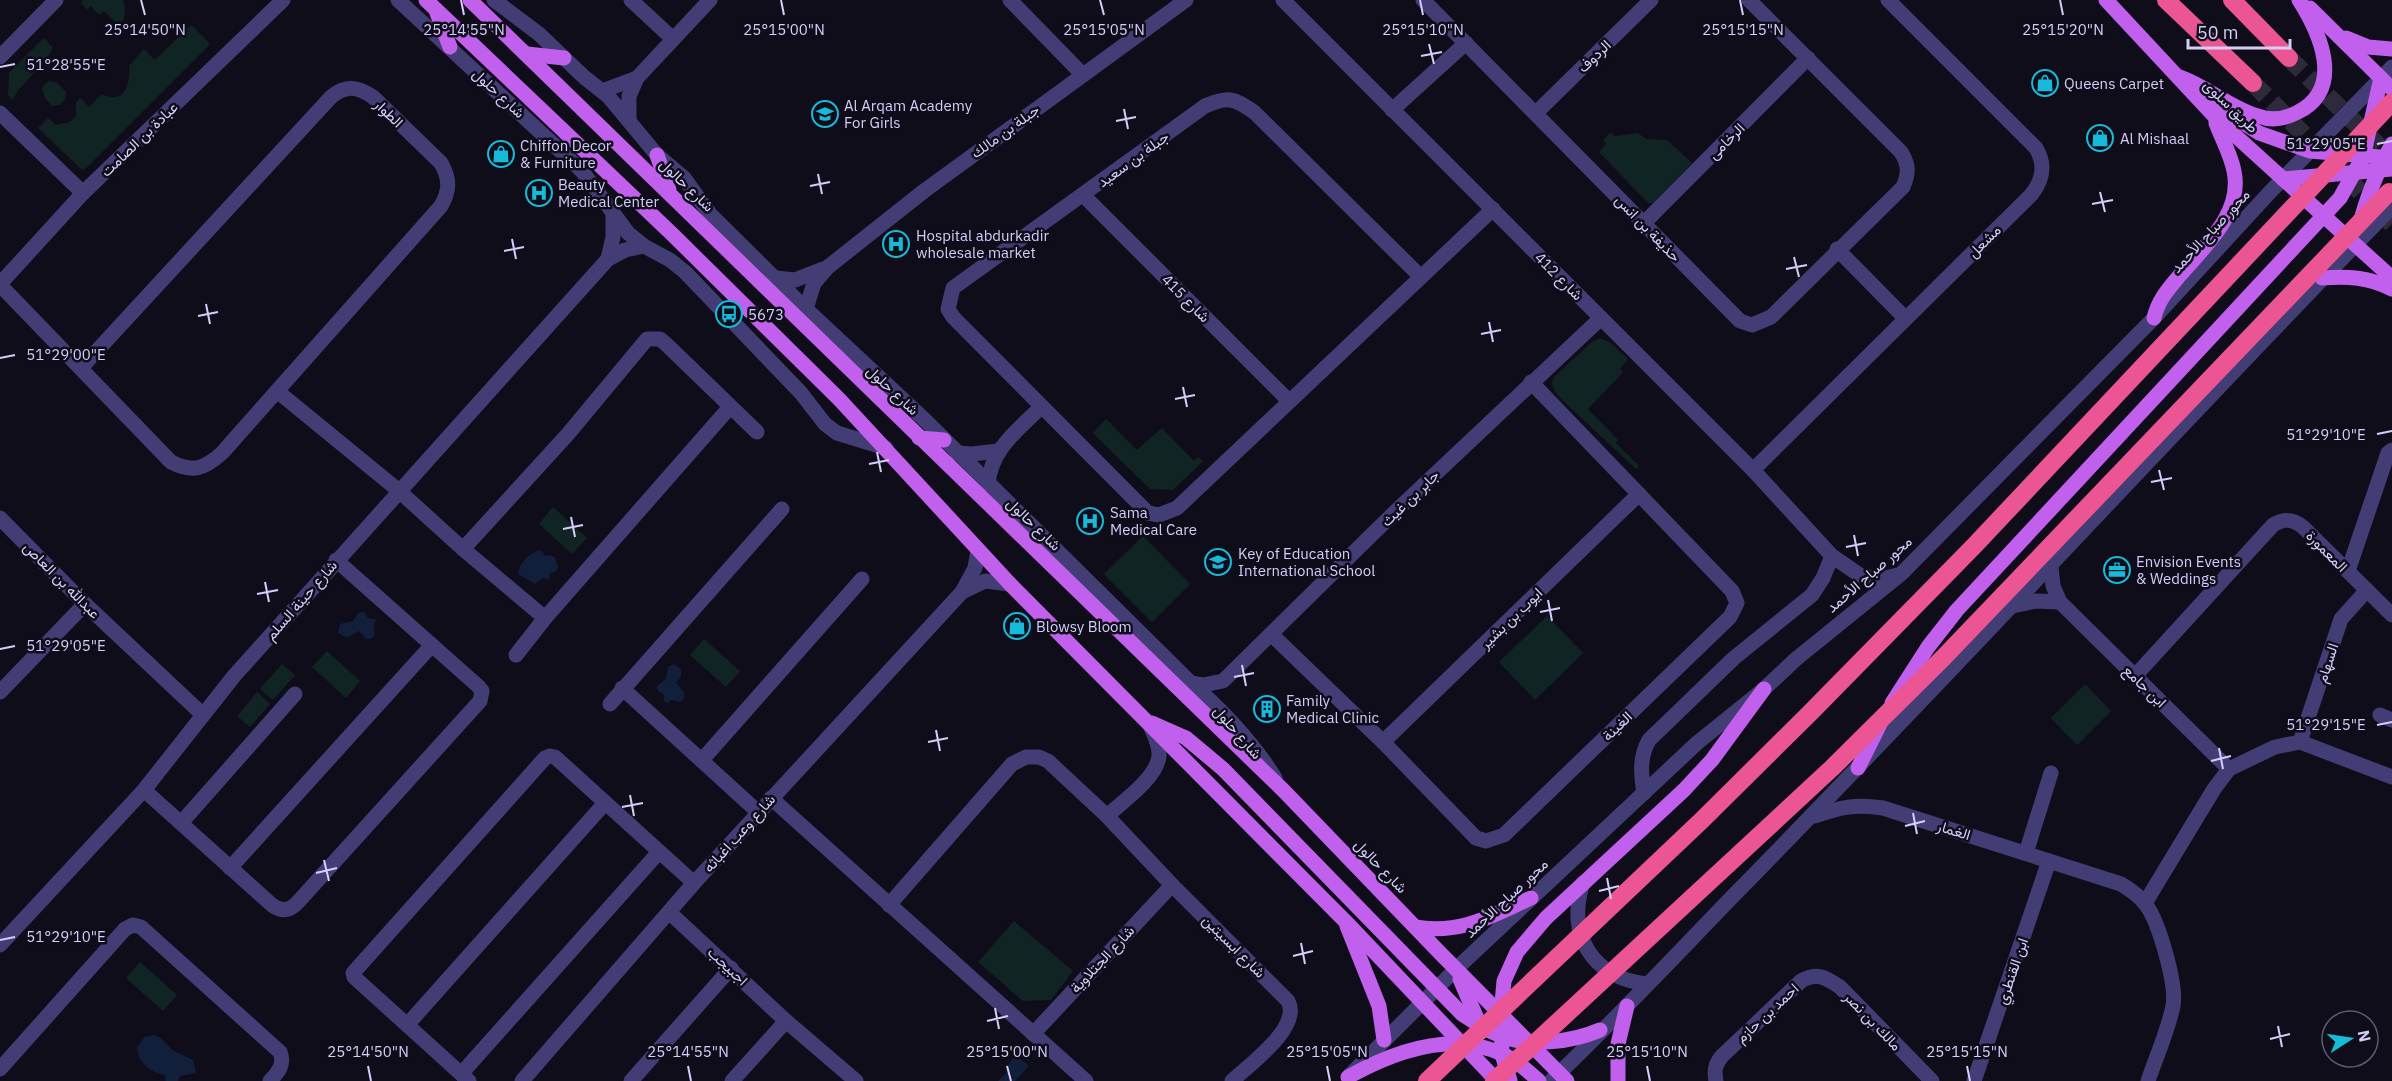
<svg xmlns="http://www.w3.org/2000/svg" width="2392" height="1081" viewBox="0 0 2392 1081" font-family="'IBM Plex Sans',Vazirmatn,sans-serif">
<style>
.green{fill:#112424}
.water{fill:#111f3b}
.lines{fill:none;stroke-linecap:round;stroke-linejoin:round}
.highway-tunnel{stroke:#2e2a3c;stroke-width:18;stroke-dasharray:18 9;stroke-linecap:butt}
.minor{stroke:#433d75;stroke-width:15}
.major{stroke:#c160ed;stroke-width:15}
.highway{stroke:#ec5594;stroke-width:18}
.highway-bridge{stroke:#ec5594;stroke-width:18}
.ticks{fill:none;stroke:#d5cdf9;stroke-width:2}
.labels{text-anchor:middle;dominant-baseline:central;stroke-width:5;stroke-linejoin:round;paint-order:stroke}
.street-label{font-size:15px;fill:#d5cdf9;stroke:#100d1b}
.poi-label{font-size:15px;fill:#d5cdf9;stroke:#100d1b;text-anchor:start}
.ticks-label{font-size:15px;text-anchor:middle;fill:#d5cdf9;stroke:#100d1b;stroke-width:5;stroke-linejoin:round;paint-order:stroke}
</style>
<rect width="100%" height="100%" fill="#100d1b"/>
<g class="green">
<path d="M83,0H123C126,10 126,18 119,26L104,11L99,15L91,6L87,10L81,3Z"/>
<path d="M191,25L210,44L85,169H81L38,128L48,118L56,125L70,122L76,116V103L80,98L89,107L101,95C105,95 111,98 116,97C129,94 130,75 129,66L144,49L155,60Z"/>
<path d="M44,38L53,48L46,60L19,89L12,100L8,95L9,73Z"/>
<path d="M49,81L57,83L66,92L65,99L60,105L52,106L45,98L42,88Z"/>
<path d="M1611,132L1615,136L1638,133L1646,139L1667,140L1692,163L1653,203H1648L1599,152L1606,144L1603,140Z"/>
<path d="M1600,338L1611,343L1628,359L1620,368L1623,372L1588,409L1618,440L1616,443L1639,466L1636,469L1559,397C1554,390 1549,384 1555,376L1592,342Z"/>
<path d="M1106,419L1137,450L1162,428L1194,461L1198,457L1203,461L1173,490L1150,489L1093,433Z"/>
<path d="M553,507L587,538L572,554L539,524Z"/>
<path d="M1143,536L1190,584L1152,622L1104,574Z"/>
<path d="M1547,616L1583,653L1535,700L1499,662Z"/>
<path d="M704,639L740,671L726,687L690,655Z"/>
<path d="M327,651L360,681L346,698L312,667Z"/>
<path d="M282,664L295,675L273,700L260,689Z"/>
<path d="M2085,684L2111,711L2077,745L2051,718Z"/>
<path d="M257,692L270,704L250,727L237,716Z"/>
<path d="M1014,921L1073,971L1051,1000L1023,1001L978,962Z"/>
<path d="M140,962L177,995L163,1011L126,978Z"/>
</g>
<g class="water">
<path d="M538,550L543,552L544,556L550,555L555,557L558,566L556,571L550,573L549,580L543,578L535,584L518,574L520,566L527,557Z"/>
<path d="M359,612H364L368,618L376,619L374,626L375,635L371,639H366L359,631L347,638L338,633L340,624L353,621Z"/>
<path d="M674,664L681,669V676L676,683L684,692L685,697L680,702L672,700L667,703L664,701V695L657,690V686L666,679L668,667Z"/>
<path d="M154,1035L161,1038L172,1050L193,1060L196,1073L180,1076L178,1081H166L165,1075C151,1073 138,1063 137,1048L144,1037Z"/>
<path d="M1016,1055L1029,1066L1015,1081H998L1009,1070L1006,1067Z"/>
</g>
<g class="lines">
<g class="highway-tunnel">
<path d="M2289,58L2392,159"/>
<path d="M2253,83L2392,224"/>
</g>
<g class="minor">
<path d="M398,0L582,171L628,233L644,246L670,260L685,272L801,393L825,424L837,433L886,448"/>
<path d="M494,0L539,34L584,77L608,96L657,155L684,178L710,214L806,309L926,421L1191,683C1224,712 1252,741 1275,778"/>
<path d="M631,0L673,39"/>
<path d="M1010,0L1083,75"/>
<path d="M1283,0L1753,470L1832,556L1861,576L1881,579L1898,575"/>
<path d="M1423,0L1740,321L1752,325L1771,317L1903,187C1909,173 1909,165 1901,152L1749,0"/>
<path d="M0,57L56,0"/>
<path d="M602,91L637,78"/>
<path d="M1392,110L1466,43"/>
<path d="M0,113L83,193"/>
<path d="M1536,113L1651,0"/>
<path d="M629,119V96L637,78L710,0"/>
<path d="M1083,195L1289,401"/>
<path d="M1643,224L1808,58"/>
<path d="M1837,249L1905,318"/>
<path d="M608,259L613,237V215"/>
<path d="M1421,277L1254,112C1234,98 1228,96 1205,106L953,288L948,309L953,317L1148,513L1159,515L1177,508L1493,209"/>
<path d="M776,278L795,280L823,269"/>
<path d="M0,284L83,193L283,0"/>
<path d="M0,285L171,462C193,473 204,469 222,453L441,206C450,190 450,179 441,163L373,97C357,86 346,85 331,97L81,368"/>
<path d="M806,309L814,283L828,267L924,191L1186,0"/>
<path d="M277,391L398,490L463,549L545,618"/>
<path d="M957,453L972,454L998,451"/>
<path d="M1753,470L2031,195C2043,180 2046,165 2036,148L1888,0"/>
<path d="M988,484C991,449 1017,431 1041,407"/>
<path d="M0,518L85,604L203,715"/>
<path d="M463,549L568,434L647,339H660L666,344L757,432"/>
<path d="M2051,566L2053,586L2060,602L2229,769"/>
<path d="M2348,571L2388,453L2392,450"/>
<path d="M962,592L985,581L1010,584"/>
<path d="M2013,606L2036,601L2060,602"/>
<path d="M1271,634L1383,742L1476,838L1486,841L1504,835L1730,617L1737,603L1732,591L1531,382"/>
<path d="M516,655L545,618L730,407"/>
<path d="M2135,676L2273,525C2284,518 2293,519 2303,527L2392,615"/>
<path d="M1191,683L1203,685L1223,681L1398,509L1601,318"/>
<path d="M622,688L758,812"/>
<path d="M0,692L85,604"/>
<path d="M610,704L782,509"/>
<path d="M2380,715L2392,720"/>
<path d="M1383,742L1639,494"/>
<path d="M2300,742L2392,777"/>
<path d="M702,760L862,579"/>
<path d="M144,790L272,905C282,912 290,911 298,902L480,701L482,691L478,686L336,560"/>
<path d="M1644,793C1641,774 1639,758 1649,740L1734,658L1812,595L1823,578L1832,556"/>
<path d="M771,798L1086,1081"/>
<path d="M1107,816C1122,802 1157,778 1159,756C1160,746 1154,735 1150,725"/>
<path d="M1815,816C1841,807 1855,804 1883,808L2121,884C2131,890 2140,896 2146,905C2159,922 2177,985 2173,1006C2168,1031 2156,1057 2148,1081"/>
<path d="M181,823L295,694"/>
<path d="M2026,853L2051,773"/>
<path d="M230,868L432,645"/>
<path d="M1583,883C1566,934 1592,978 1647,984"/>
<path d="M2145,903L2214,789L2229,769L2275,747L2300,742L2341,619L2367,590"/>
<path d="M889,905L1012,764L1026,757H1039L1048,761L1107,816L1172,885L1288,1001C1302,1027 1250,1064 1232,1081"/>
<path d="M669,912L786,1021L856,1081"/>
<path d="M0,945L144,790L234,676L608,259L625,250L644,246"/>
<path d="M407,1025L605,803"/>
<path d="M1033,1034L1172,885"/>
<path d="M0,1069L125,929L133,925L141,927L280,1052C285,1065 278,1072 270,1081"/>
<path d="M461,1074L659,852"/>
<path d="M1350,1075L1456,969L1697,743L1764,689L1796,659L1901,574L2154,318L2270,192L2392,67"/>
<path d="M469,1081L354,977L353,973L545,758L550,756L555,757L694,883"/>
<path d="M522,1081L694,883L962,592L975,568L978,550"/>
<path d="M631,1081L731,968"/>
<path d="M732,1081L786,1021"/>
<path d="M1551,1081C1614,1021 1674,957 1735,894C1957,668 2171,434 2392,207"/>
<path d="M1716,1081C1714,1071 1715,1064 1722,1056L1801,981C1817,972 1825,977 1840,987L1932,1081"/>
<path d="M1974,1081L2049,861"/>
</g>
<g class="major">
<path d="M426,0L672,234L839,399L1010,584L1347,923L1497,1081"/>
<path d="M470,0L1284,791L1441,954L1567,1081"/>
<path d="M2106,0L2216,118L2392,278"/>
<path d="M2310,8L2392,89"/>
<path d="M437,13L450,47"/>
<path d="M2346,38L2368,47L2392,49"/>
<path d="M527,54L564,58"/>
<path d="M2180,77C2208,87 2230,108 2258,116C2271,121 2285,119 2298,112C2345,88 2320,33 2299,0"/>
<path d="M2216,105L2259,133L2310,151L2392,158"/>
<path d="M657,155L669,190"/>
<path d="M2283,179L2392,169"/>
<path d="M2360,224C2367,195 2378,170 2392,144"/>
<path d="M2322,278C2347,276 2369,277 2392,289"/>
<path d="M2154,318C2158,300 2169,288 2180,275C2205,246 2243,213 2234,171C2231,155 2222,139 2216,123V118"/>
<path d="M919,438L944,440"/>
<path d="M1892,703L1928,647L1957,610L2340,198L2363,157L2381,78"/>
<path d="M1152,723L1186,738L1223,769L1462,1014C1474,1022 1485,1030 1499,1035C1528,1048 1572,1042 1600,1030"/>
<path d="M1858,768L1880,724"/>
<path d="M1347,926L1379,1006L1384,1040"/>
<path d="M1415,927C1461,935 1491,916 1531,898"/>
<path d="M1460,979L1481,1028"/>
<path d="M1348,1077C1393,1052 1451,1030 1502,1054C1516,1060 1528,1071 1539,1081"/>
<path d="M1510,1081L1502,1054L1501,1015L1504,981L1517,952L1546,918L1684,790L1712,760L1764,689"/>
<path d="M1618,1081V1044L1627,1006"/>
</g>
<g class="highway">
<path d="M2166,0L2253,83"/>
<path d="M2232,0L2289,58"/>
</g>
<g class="highway-bridge">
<path d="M1427,1081L1702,820L1811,712L1974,546L2392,102"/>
<path d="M1494,1081L1832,768L1943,658L2389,192"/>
</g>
</g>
<path class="ticks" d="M141,0L145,15M461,0L464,15M781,0L784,15M1100,0L1104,15M1420,0L1423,15M1740,0L1743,15M2060,0L2063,15M1429,44L1434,64M1421,56L1442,52M0,67L15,64M1124,109L1128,129M1116,121L1136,117M2377,144L2392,141M818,174L822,194M810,186L830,182M2100,192L2105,212M2092,204L2113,200M512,239L516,259M504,251L524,247M1794,257L1799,277M1786,269L1807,265M206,304L210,324M198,316L218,312M1489,322L1493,342M1481,334L1501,330M0,358L15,355M1183,387L1187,407M1175,399L1195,395M2377,434L2392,431M877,452L881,472M869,464L889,460M2159,470L2164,490M2151,482L2172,478M571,517L575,537M563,529L583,525M1854,535L1858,556M1846,547L1866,543M265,582L269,602M257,594L278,590M1548,600L1552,621M1540,612L1560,608M0,649L15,646M1242,665L1246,686M1234,677L1254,673M2377,725L2392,722M936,730L940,751M928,742L948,738M2219,748L2223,769M2211,761L2231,756M630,795L634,816M622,807L643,803M1913,813L1917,834M1905,826L1925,821M324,860L329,881M316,873L337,868M1607,878L1611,899M1599,891L1619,886M0,940L15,937M1301,943L1305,964M1293,956L1313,951M995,1008L999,1029M987,1021L1008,1016M2278,1026L2282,1047M2270,1039L2290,1034M368,1066L371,1081M688,1066L691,1081M1007,1066L1011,1081M1327,1066L1330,1081M1647,1066L1650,1081M1967,1066L1970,1081"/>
<defs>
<symbol id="shop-ring" viewBox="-11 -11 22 22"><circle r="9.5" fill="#100d1b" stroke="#18bada" stroke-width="1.5"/><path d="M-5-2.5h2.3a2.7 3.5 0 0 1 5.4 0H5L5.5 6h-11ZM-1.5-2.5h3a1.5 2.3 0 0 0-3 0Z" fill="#18bada"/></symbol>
<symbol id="school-ring" viewBox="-11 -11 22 22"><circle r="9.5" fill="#100d1b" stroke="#18bada" stroke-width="1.5"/><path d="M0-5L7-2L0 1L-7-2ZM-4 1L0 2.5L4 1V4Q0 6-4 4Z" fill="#18bada"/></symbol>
<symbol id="hospital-ring" viewBox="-11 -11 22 22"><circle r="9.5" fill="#100d1b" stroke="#18bada" stroke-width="1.5"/><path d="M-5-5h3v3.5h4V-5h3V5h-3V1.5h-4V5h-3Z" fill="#18bada"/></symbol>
<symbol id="bus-ring" viewBox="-11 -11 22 22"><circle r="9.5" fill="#100d1b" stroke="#18bada" stroke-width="1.5"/><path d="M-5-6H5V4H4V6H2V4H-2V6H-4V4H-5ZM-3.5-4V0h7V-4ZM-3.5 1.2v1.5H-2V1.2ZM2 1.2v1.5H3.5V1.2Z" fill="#18bada"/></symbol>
<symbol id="office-ring" viewBox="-11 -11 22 22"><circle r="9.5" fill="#100d1b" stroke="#18bada" stroke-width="1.5"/><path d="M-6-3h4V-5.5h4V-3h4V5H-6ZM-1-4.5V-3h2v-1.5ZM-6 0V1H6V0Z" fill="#18bada"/></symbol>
<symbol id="building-ring" viewBox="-11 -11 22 22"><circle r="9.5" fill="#100d1b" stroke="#18bada" stroke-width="1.5"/><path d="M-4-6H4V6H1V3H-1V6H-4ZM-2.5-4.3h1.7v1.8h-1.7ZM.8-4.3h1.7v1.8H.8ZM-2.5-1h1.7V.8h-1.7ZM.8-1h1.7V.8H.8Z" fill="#18bada"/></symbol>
</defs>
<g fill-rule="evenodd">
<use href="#shop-ring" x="2030" y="68" width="30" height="30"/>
<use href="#school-ring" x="810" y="99" width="30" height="30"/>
<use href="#shop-ring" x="2085" y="123" width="30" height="30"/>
<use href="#shop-ring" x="486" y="139" width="30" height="30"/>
<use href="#hospital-ring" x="524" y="178" width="30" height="30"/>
<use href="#hospital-ring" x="881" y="229" width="30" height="30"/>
<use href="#bus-ring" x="714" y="299" width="30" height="30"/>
<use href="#hospital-ring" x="1075" y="506" width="30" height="30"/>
<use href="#school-ring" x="1203" y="547" width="30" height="30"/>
<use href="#office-ring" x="2102" y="555" width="30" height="30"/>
<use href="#shop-ring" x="1002" y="611" width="30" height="30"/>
<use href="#building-ring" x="1252" y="694" width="30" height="30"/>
</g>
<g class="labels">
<g class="street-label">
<text transform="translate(1594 56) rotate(-44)">الردوف</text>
<text transform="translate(499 93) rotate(43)">شارع حلول</text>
<text transform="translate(2231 106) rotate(44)">طريق سلوى</text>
<text transform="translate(389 113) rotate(44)">الطوار</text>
<text transform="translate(1005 131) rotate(-36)">جبلة بن مالك</text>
<text transform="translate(139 139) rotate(-44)">عبادة بن الصامت</text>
<text transform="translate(1726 141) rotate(-45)">الرخامى</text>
<text transform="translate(1133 159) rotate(-36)">جبلة بن سعيد</text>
<text transform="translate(687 185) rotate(44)">شارع حالول</text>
<text transform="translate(1648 228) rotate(46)">حذيفة بن انس</text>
<text transform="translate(2210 231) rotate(-47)">محور صباح الأحمد</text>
<text transform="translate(1984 241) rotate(-45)">مشعل</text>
<text transform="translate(1559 276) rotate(45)">شارع 412</text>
<text transform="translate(1186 298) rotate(45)">شارع 415</text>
<text transform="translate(893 390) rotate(43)">شارع حلول</text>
<text transform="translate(1410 498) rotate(-44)">جابر بن غيث</text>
<text transform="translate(1034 524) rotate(44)">شارع حالول</text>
<text transform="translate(2327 551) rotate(45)">المعمورة</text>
<text transform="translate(1869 574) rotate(-41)">محور صباح الأحمد</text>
<text transform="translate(62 580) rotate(45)">عبدالله بن العاص</text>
<text transform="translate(301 600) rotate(-49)">شارع حينة السلم</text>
<text transform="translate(1511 618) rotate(-44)">ايوب بن بشير</text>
<text transform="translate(2327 663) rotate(-72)">السهام</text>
<text transform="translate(2145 686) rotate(44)">ابن جامع</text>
<text transform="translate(1617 726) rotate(-44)">الغينة</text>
<text transform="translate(1238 732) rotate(49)">شارع حلول</text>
<text transform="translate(1954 830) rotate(17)">الغمار</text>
<text transform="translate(739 833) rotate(-48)">شارع وعب اغباثه</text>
<text transform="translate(1381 866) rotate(46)">شارع حالول</text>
<text transform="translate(1506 898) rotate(-43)">محور صباح الأحمد</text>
<text transform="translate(1234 946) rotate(45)">شارع ابسيتين</text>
<text transform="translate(1102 959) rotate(-47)">شارع الجتلاوية</text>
<text transform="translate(728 966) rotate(43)">اجبيجب</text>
<text transform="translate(2012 971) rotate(-71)">ابن القنطري</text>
<text transform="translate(1767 1013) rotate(-43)">احمد بن حازم</text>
<text transform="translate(1873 1021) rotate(46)">مالك بن نصر</text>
</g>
<g class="poi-label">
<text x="2064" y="83">Queens Carpet</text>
<text x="844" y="105">Al Arqam Academy<tspan x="844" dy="17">For Girls</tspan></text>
<text x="2120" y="138">Al Mishaal</text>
<text x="520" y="145">Chiffon Decor<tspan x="520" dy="17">&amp; Furniture</tspan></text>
<text x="558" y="184">Beauty<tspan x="558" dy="17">Medical Center</tspan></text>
<text x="916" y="235">Hospital abdurkadir<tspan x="916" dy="17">wholesale market</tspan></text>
<text x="748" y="314">5673</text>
<text x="1110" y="512">Sama<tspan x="1110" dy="17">Medical Care</tspan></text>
<text x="1238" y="553">Key of Education<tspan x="1238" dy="17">International School</tspan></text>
<text x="2136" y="561">Envision Events<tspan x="2136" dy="17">&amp; Weddings</tspan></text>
<text x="1036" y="626">Blowsy Bloom</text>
<text x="1286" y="700">Family<tspan x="1286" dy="17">Medical Clinic</tspan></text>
</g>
</g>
<g class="ticks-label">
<text x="145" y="35">25°14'50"N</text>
<text x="464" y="35">25°14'55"N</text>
<text x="784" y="35">25°15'00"N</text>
<text x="1104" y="35">25°15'05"N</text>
<text x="1423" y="35">25°15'10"N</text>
<text x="1743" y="35">25°15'15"N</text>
<text x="2063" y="35">25°15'20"N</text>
<text x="66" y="70">51°28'55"E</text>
<text x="2326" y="149">51°29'05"E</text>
<text x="66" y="360">51°29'00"E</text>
<text x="2326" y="440">51°29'10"E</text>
<text x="66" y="651">51°29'05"E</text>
<text x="2326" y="730">51°29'15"E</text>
<text x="66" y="942">51°29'10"E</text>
<text x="368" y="1057">25°14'50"N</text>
<text x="688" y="1057">25°14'55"N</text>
<text x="1007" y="1057">25°15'00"N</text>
<text x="1327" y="1057">25°15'05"N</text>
<text x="1647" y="1057">25°15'10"N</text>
<text x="1967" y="1057">25°15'15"N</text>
</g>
<g transform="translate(2350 1039) rotate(78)"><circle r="28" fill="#100d1b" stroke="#5f5a74" stroke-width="1.5"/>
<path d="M0-4.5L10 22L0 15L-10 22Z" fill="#18bada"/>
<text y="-9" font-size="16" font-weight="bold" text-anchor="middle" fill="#d5cdf9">N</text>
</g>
<path d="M2188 39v9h102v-9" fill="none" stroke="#d5cdf9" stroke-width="3"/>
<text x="2197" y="39" font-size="18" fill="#d5cdf9" stroke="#100d1b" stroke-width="4.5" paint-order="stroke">50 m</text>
</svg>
